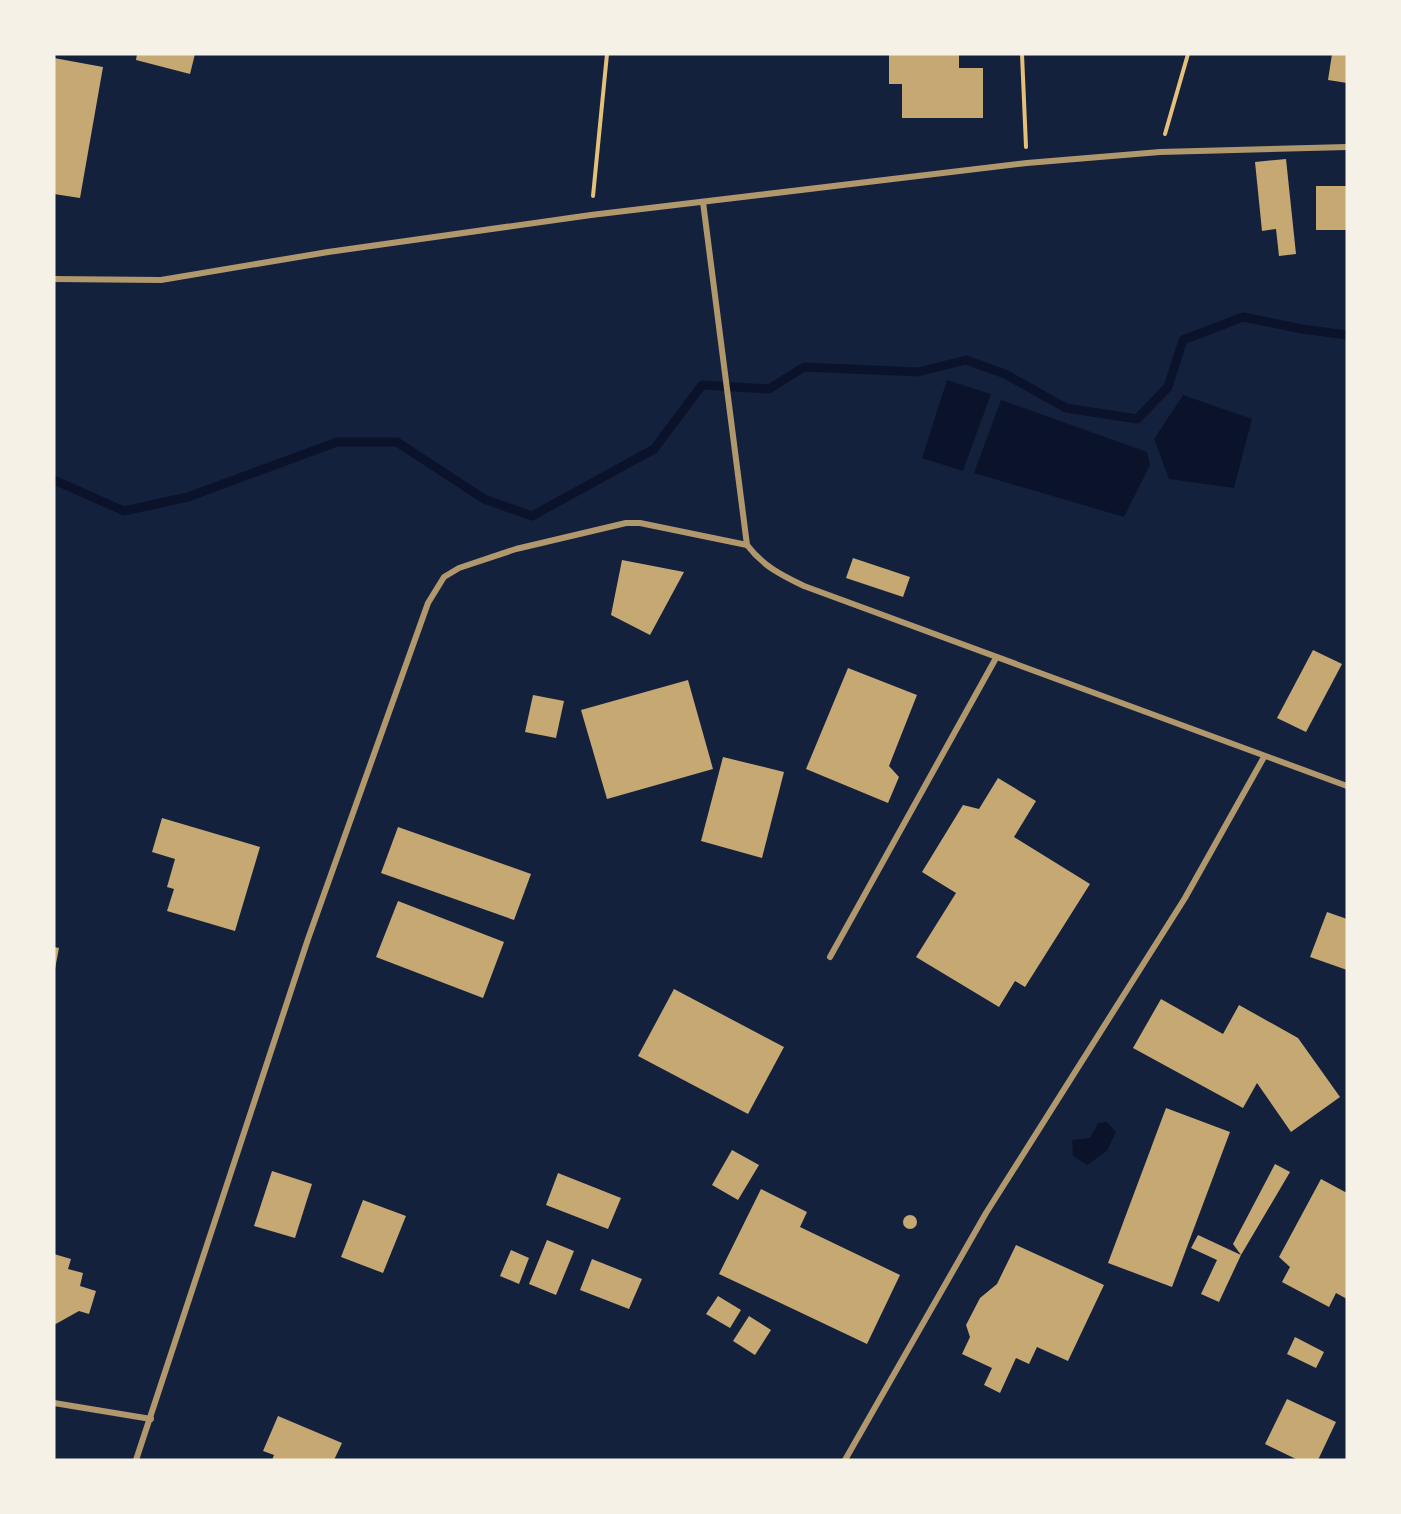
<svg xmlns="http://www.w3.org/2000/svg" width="1401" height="1514" viewBox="0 0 1401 1514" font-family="'Exo 2',sans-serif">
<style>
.water{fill:#0b132b}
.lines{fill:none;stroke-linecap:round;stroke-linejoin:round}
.stream{stroke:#0b132b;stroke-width:9}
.building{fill:#c6a872}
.path{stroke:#e5c07b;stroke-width:4}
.minor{stroke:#b1986c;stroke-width:6}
</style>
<rect width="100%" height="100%" fill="#14213d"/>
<g class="water">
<path d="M947,380L991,394L963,471L922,458Z"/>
<path d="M1183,395L1252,419L1234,488L1169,479L1154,439Z"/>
<path d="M1001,400L1147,452L1150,465L1124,517L974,473Z"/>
<path d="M1107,1122L1116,1132L1107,1151L1087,1165L1073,1156L1072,1140L1090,1138L1098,1123Z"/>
</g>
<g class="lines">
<path class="stream" d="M54,480L124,511L188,497L337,442H397L484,499L532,516L654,449L702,385L769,389L804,367L918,372L966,360L1005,374L1066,408L1137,419L1168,387L1183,340L1243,317L1302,329L1347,335"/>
</g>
<g class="building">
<path d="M137,54H195L190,74L136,60Z"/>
<path d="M889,54H959V68H983V118H902V84H889Z"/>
<path d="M1332,54H1347V83L1328,80Z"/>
<path d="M54,58L103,67L80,198L54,194Z"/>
<path d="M1286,159L1296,254L1279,256L1276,229L1262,231L1255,162Z"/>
<rect x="1316" y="186" width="31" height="44"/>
<path d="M853,558L910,577L903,597L846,578Z"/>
<path d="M622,560L684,572L650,635L611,615Z"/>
<path d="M1313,650L1342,664L1306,732L1277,718Z"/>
<path d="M848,668L917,695L889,766L899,777L888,803L806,769Z"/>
<path d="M688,680L713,769L607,799L581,710Z"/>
<path d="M533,695L564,701L556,738L525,732Z"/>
<path d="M723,757L784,772L762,858L701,841Z"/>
<path d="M998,778L1036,801L1014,837L1090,884L1025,987L1015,981L999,1007L916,957L956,893L922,872L963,805L979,809Z"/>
<path d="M162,818L260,847L235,931L167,911L174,889L167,887L175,859L152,852Z"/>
<path d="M398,827L531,874L514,920L381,873Z"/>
<path d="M398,901L504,942L483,998L376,957Z"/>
<path d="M1327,912L1347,919V970L1310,957Z"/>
<path d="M54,947L59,948L55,969H54Z"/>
<path d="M674,989L784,1047L748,1114L638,1056Z"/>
<path d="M1161,999L1223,1034L1239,1005L1298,1038L1340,1097L1291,1132L1257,1083L1243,1108L1133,1048Z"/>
<path d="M1166,1108L1230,1132L1172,1287L1108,1263Z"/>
<path d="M732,1150L759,1165L738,1200L712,1185Z"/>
<path d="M1275,1164L1290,1172L1241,1255L1219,1302L1201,1294L1217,1260L1191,1248L1198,1235L1241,1255L1233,1244Z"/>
<path d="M272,1171L312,1184L295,1238L254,1226Z"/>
<path d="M558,1173L621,1198L608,1229L546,1205Z"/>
<path d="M1321,1179L1347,1193V1299L1336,1293L1329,1307L1282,1282L1290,1267L1279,1257Z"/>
<path d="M761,1189L807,1212L800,1227L900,1275L867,1344L719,1274Z"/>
<path d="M363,1200L406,1216L383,1273L341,1257Z"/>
<circle cx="910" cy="1222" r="7"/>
<path d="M547,1240L574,1251L556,1295L529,1284Z"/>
<path d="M1016,1245L1104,1285L1068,1361L1037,1347L1029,1364L1016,1358L1000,1393L984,1385L992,1368L962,1354L970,1337L966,1325L980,1298L997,1284Z"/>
<path d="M511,1250L529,1258L519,1284L500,1276Z"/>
<path d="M54,1254L71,1259L68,1269L83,1273L80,1286L96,1291L89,1314L79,1311L54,1325Z"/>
<path d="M592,1259L642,1279L629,1309L580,1290Z"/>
<path d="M718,1296L741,1310L730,1328L706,1314Z"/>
<path d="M749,1316L771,1330L755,1355L733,1341Z"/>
<path d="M1295,1337L1324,1352L1316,1368L1287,1354Z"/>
<path d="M1287,1399L1336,1422L1318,1460H1298L1265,1444Z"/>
<path d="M278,1416L342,1443L334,1460H272L274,1455L263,1451Z"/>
</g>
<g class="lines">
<g class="path">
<path d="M1022,54L1026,147"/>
<path d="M1165,134L1188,54"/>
<path d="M593,196L607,54"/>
</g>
<g class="minor">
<path d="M703,202L747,545C763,566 781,575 804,586L1347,786"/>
<path d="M54,279L161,280L328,252L591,215L1027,163L1160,152L1347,147"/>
<path d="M830,957L996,658"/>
<path d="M54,1403L151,1419"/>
<path d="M136,1460L308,939L428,603L444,577L459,568L516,549L626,523H640L747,545"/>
<path d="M845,1460L986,1213L1185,898L1264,757"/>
</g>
</g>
<rect width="1401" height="1514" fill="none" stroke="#f6f1e7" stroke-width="111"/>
</svg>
